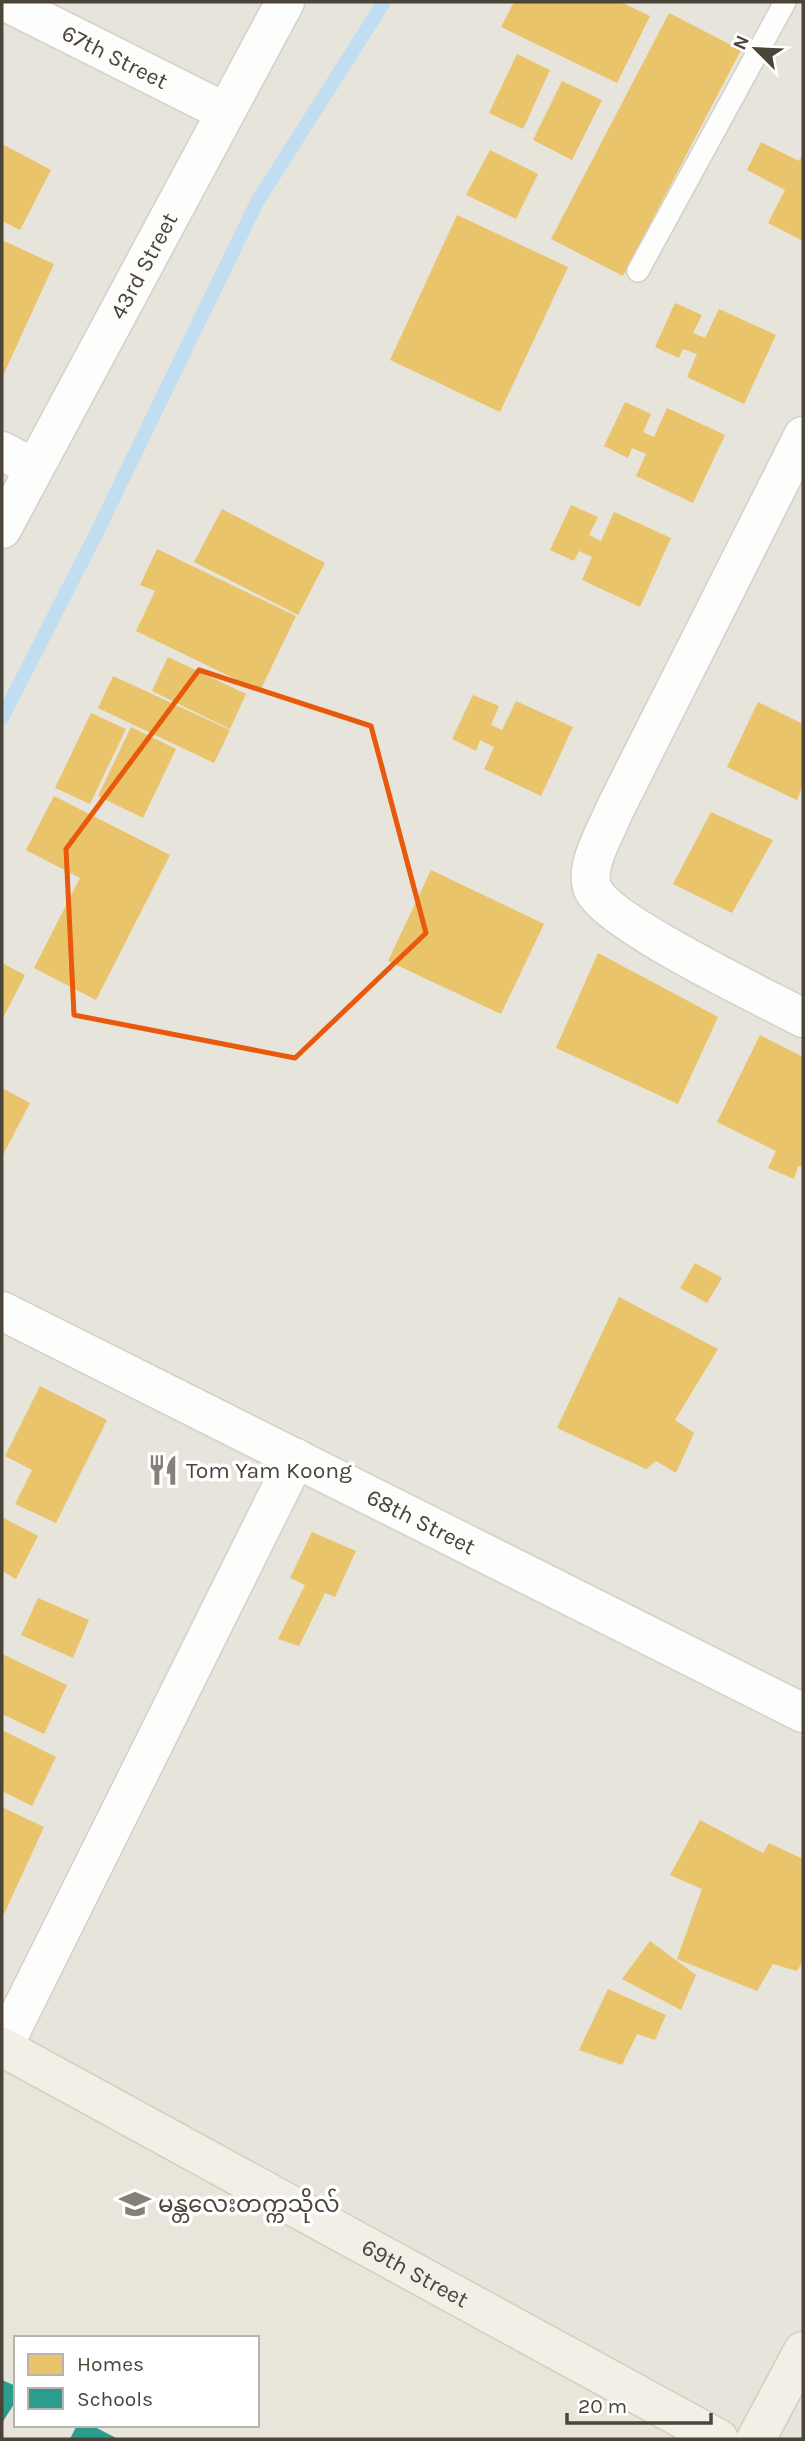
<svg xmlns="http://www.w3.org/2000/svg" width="805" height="2441" viewBox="0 0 805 2441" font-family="Karla,'Noto Sans Myanmar',sans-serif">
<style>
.residential{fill:#e7e4dc}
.education{fill:#eae5da;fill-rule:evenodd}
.homes{fill:#e9c46a}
.schools{fill:#2a9d8f}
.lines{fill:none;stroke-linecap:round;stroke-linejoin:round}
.stream{stroke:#c0ddf1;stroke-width:14}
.lane-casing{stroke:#d2d0cb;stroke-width:24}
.street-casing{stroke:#d2d0cb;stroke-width:41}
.primary-casing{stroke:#d6cebb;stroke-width:41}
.lane{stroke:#fdfdfc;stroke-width:21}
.street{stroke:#fdfdfc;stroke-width:38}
.primary{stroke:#f2efe6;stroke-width:38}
.marked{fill:none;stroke:#e8590c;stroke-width:5;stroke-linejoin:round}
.labels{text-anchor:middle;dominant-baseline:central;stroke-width:7;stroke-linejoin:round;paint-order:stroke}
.street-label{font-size:23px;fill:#4b4439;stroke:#fff}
.poi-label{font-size:23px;fill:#4b4439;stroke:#fff;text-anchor:start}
</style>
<rect width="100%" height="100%" fill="#f4f2ee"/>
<path class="residential" d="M2,2H803V2439H739L2,2071Z"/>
<path class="education" d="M2,2070L739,2439H2ZM16,2338H257V2425H16Z"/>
<g class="homes">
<path d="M514,2H621L650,16L617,83L501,27Z"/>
<path d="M669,13L741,50L623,276L551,239Z"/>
<path d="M517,54L550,70L523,129L489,113Z"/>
<path d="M562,81L602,100L572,160L533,140Z"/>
<path d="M761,142L799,161L803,153V241L768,223L785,190L747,170Z"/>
<path d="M2,144L51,170L20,230L2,221Z"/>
<path d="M490,150L538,174L516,219L466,195Z"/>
<path d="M457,215L568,267L500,412L390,360Z"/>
<path d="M2,240L54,264L2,378Z"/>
<path d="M675,303L702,315L693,333L705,338L719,309L776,335L744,404L687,377L697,354L683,349L679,358L655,347Z"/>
<path d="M625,402L651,414L643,432L654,437L667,408L725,435L693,503L636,476L646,454L632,448L628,458L604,446Z"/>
<path d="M571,505L598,517L589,535L601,541L614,512L671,538L640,607L582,580L592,557L579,551L574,561L550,550Z"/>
<path d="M222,509L325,563L298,615L194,562Z"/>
<path d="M157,549L296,616L260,691L136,631L155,591L140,585Z"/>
<path d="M168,657L246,694L230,729L152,691Z"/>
<path d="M113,676L230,730L214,763L98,708Z"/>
<path d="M473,695L499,706L491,725L502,730L516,701L573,727L541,796L484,769L494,747L480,740L476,751L452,739Z"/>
<path d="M758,702L803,724V785L797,800L727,767Z"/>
<path d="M91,713L126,729L90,804L55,788Z"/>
<path d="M131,727L176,749L143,818L98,796Z"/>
<path d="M54,796L170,855L96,1000L34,968L80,878L26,850Z"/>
<path d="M711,812L773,840L732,913L673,884Z"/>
<path d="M431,870L544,924L501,1014L388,961Z"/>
<path d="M598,953L718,1017L678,1104L556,1048Z"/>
<path d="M2,963L25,975L2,1020Z"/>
<path d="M760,1035L803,1057V1167L798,1166L794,1179L768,1168L776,1151L717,1122Z"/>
<path d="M2,1088L30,1103L2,1157Z"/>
<path d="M695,1263L722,1278L707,1303L680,1288Z"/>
<path d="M619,1297L718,1349L675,1420L694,1433L676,1473L656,1461L646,1469L557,1428Z"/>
<path d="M40,1386L107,1420L56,1523L15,1504L32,1470L5,1456Z"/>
<path d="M2,1517L38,1536L16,1579L2,1571Z"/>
<path d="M312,1532L356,1551L335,1597L325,1593L299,1646L278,1639L305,1585L290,1578Z"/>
<path d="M38,1598L89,1620L73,1658L21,1635Z"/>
<path d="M2,1654L67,1685L44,1734L2,1714Z"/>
<path d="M2,1730L56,1757L32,1806L2,1791Z"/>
<path d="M2,1807L44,1827L4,1914L2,1913Z"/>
<path d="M700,1820L763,1853L769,1843L803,1859V1961L797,1971L773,1964L757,1991L677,1959L702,1889L670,1875Z"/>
<path d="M650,1941L696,1975L681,2010L622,1979Z"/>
<path d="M608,1989L666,2015L655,2040L637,2034L622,2065L579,2050Z"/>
</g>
<g class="schools">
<path d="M2,2380L16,2386V2401L2,2423Z"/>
<path d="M77,2425H91L118,2439H70Z"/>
</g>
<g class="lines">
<path class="stream" d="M2,718L97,532L257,202L384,2"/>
<defs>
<path id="lane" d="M638,271L785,2"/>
<g id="street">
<path id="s1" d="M6,2L225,112"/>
<path d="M803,436L614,811C606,832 585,864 592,887C604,922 764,997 803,1018"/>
<path d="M2,451L34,468"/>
<path id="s2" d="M2,529L285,2"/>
<path id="s3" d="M2,1311L803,1713"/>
<path d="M3,2047L296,1458"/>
</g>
<g id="primary">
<path id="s4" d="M2,2047L719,2439"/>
<path d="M756,2439L803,2351"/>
</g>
</defs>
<use href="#lane" class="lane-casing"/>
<use href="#street" class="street-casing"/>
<use href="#primary" class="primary-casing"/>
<use href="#lane" class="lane"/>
<use href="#street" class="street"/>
<use href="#primary" class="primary"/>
</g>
<path class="marked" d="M199,670L371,726L426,933L295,1058L74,1015L66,849Z"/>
<defs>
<symbol id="restaurant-bare" viewBox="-9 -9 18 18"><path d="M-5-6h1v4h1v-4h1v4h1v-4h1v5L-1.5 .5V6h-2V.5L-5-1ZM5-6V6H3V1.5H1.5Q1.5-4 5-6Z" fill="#868178" stroke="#fff" stroke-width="2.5" paint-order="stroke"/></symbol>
<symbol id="university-bare" viewBox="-9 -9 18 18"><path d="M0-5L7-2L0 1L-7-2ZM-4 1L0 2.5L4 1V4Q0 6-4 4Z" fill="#868178" stroke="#fff" stroke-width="2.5" paint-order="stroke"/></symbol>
</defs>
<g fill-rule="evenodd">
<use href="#restaurant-bare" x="141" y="1448" width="44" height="44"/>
<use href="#university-bare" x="113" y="2182" width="44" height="44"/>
</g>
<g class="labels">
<g class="street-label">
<text stroke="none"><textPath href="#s1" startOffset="122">67th Street</textPath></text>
<text stroke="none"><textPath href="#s2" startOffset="299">43rd Street</textPath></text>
<text stroke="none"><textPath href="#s3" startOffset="469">68th Street</textPath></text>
<text stroke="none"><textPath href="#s4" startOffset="471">69th Street</textPath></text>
</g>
<g class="poi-label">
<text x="186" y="1470">Tom Yam Koong</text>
<text x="158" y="2204">မန္တလေးတက္ကသိုလ်</text>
</g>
</g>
<rect width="805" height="2441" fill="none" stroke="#4b4439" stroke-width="7"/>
<rect x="14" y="2336" width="245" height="91" fill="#ffffff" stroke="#b7b4b0" stroke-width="2"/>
<rect x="28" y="2354" width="35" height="21" fill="#e9c46a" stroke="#b7b4b0" stroke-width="2"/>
<text x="77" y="2371" font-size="21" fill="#4b4439">Homes</text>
<rect x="28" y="2388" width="35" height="21" fill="#2a9d8f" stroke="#b7b4b0" stroke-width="2"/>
<text x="77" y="2406" font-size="21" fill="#4b4439">Schools</text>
<g transform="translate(756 49) rotate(294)" stroke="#ffffff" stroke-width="5" paint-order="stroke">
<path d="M0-5L12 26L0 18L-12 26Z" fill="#4b4439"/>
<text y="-10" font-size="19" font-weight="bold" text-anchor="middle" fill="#4b4439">N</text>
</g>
<path d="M567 2413v10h144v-10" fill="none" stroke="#4b4439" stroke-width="3.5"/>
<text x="578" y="2413" font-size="21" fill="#4b4439" stroke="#ffffff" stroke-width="5" paint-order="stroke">20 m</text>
</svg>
